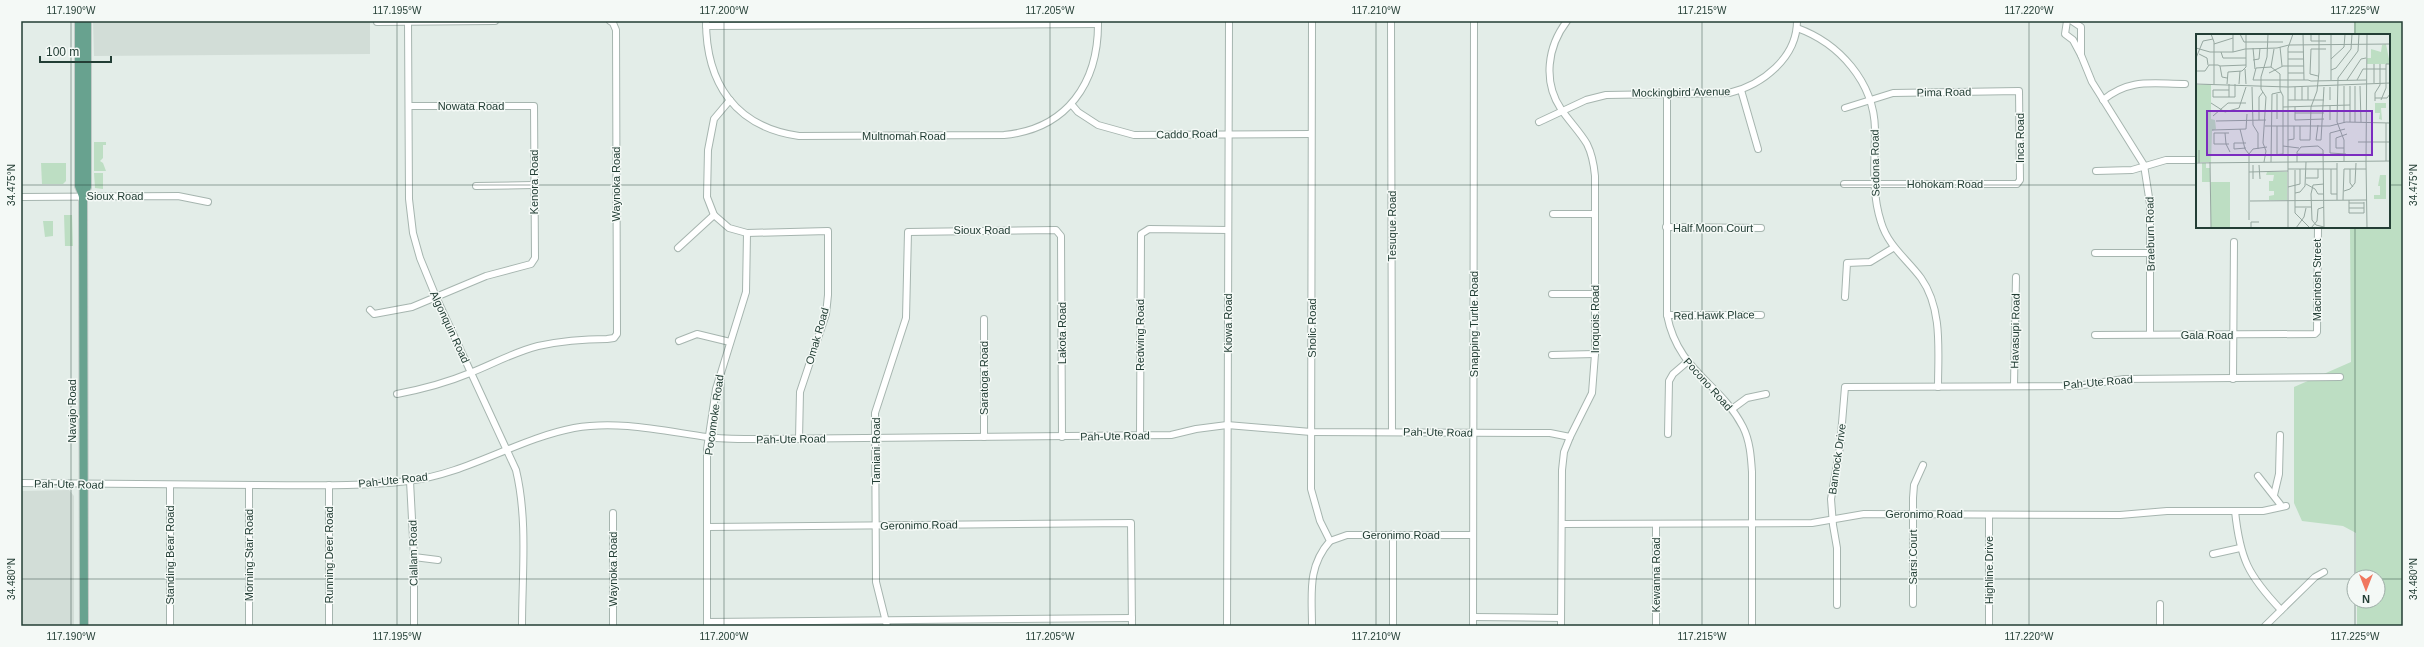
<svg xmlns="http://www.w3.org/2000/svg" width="2424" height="647" viewBox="0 0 2424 647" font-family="Arial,sans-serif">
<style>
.built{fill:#d2ddd7}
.green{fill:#bddec3}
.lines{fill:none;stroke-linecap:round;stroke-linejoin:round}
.minor-casing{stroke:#a6b5af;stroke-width:8}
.major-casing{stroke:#c1c9c6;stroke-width:10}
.minor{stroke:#fff;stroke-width:6}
.major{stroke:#68a28f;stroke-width:8}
.ticks{fill:none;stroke:#233e35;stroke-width:1;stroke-opacity:0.45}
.labels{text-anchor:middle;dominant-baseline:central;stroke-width:3;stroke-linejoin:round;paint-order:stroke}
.street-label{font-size:11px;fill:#233e35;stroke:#f4f9f6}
.inset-road{fill:none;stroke:#96a7a0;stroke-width:1}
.view{fill:#7b2cbf;fill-opacity:0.15;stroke:#7b2cbf;stroke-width:2}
.inset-edge{fill:none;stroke:#233e35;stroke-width:2}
.neatline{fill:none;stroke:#233e35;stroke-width:1.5}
.ticks-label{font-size:10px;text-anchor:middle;fill:#233e35}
</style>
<rect width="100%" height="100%" fill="#e3ede8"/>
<g class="built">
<path d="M93,21H370V54L94,56Z"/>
<path d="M69,490L74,496V626H21V491Z"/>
</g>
<g class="green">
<path d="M2354,21H2403V626H2357V601H2378V577H2356V533L2343,526L2302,521L2294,503V387L2351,362L2350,227H2389V35H2354Z"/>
<path d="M94,142H106V145H103V158L100,161L103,163L106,171H94Z"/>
<path d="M41,163H66V181L63,184H42Z"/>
<path d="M94,173H103V189L95,188Z"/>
<path d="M64,215H72L73,246H65Z"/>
<path d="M43,221H53V236L45,237Z"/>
</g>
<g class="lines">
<defs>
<g id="minor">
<path d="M408,21L409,199L413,233L420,258L436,297L516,470C528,520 522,575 522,626"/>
<path d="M706,21C706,83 735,127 799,136L1004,135C1067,129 1099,83 1098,21"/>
<path d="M1312,21L1311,489L1320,521L1330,541C1307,567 1312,594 1312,626"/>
<path d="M1391,21L1392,432"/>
<path d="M2067,21L2065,34L2073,40L2081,55V27L2072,21"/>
<path d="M377,22L495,21"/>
<path d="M706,26L1098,24"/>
<path d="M1797,28C1839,43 1874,82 1875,129C1875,161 1871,191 1881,222C1888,246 1907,259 1921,278C1943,309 1938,352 1938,387"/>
<path d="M2081,55L2092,82L2144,165L2150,204V334"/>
<path d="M1741,90L1758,149"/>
<path d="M1667,94V315C1678,372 1720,382 1743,427C1750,441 1751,457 1752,472V626"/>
<path d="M730,100L714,119L708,150L707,197L714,215L729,228L747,233L828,231V295L826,314L800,392L799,439"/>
<path d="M2103,100C2130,78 2152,84 2185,84"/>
<path d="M1072,105L1078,112L1098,125L1134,135L1311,134"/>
<path d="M1539,122L1586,100L1606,95L1729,93C1762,85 1797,58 1797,21"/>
<path d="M2096,171L2132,170L2166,160H2197"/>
<path d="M1844,184H2017L2020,180L2019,91L1893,93L1845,108"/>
<path d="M476,186L533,185"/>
<path d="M21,197L178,196L208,202"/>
<path d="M1553,214H1595"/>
<path d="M1666,227L1761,228"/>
<path d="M678,248L714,215"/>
<path d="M2095,253H2151"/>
<path d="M1552,294H1595"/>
<path d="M1845,297L1847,263L1870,262L1893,248"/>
<path d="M370,310L374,314L412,307L486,276L531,264L535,258L534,106H409"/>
<path d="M1667,315H1761"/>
<path d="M984,319V437"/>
<path d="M2095,335L2315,334L2317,332L2318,227"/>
<path d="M679,341L697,334L730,342"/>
<path d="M1552,355L1595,354"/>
<path d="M2233,379L2234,242"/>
<path d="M2014,385L2016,277"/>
<path d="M397,394C423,389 446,383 470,373C493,364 514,352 538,346C561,341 584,339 607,339L614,338L617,334L616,30L613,23L610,21"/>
<path d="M1732,409L1747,398L1766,394"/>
<path d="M1668,434L1669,381L1673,374L1687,362"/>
<path d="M1140,436L1141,234L1149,229L1228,230"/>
<path d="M2258,476L2280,504L2279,507"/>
<path d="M410,481L414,557V626"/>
<path d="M21,483C99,484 177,485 256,485C306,485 358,487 408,481C467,474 517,439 574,428C618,420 664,431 707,437C722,439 737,439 752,439L1171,435L1196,429L1227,425L1311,432L1550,433L1570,437"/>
<path d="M329,485V626"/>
<path d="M2274,495L2279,474L2280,435"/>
<path d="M2235,511C2240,559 2248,575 2281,610"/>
<path d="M613,513V626"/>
<path d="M1562,524L1812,523L1864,514L2120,515L2167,511H2263L2286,506"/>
<path d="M707,527L1131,523L1132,626"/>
<path d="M1330,541L1347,535H1473"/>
<path d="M2213,554L2240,548"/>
<path d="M414,557L438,560"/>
<path d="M1913,604V498L1914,485L1923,465"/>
<path d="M2160,604V626"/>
<path d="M1837,605V548L1833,525L1831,499L1840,447L1845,387L2076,386L2124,379L2340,377"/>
<path d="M1473,617L1561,618"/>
<path d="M707,622L1132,618"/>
<path d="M170,626V485"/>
<path d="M249,626V485"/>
<path d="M707,626V449L716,389L746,292L747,233"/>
<path d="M887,626L876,582L875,413L906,318L908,232L1056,230L1061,236L1062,437"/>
<path d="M1227,626L1229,21"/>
<path d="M1393,626V534"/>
<path d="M1473,626L1474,21"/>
<path d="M1561,626L1562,470L1564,452L1570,437L1592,393L1595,354V176C1594,165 1592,154 1587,144C1580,132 1569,121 1561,109C1543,82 1547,47 1567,21"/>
<path d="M1656,626V524"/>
<path d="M1989,626V515"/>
<path d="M2265,626L2315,577L2324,572"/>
</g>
<g id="major">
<path d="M79,21V186L83,196L84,626"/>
<path d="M83,196L87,187V21"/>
</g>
</defs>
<use href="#minor" class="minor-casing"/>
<use href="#major" class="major-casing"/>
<use href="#minor" class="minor"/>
<use href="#major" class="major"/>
</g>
<path class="ticks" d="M71,21V626M397,21V626M724,21V626M1050,21V626M1376,21V626M1702,21V626M2029,21V626M2355,21V35M21,185H2197M2389,185H2403M2355,227V577M21,579H2354M2378,579H2403M2355,601V626"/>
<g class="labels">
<g class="street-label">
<text transform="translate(1681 92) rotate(-1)">Mockingbird Avenue</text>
<text transform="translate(1944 92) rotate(-1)">Pima Road</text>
<text x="471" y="106">Nowata Road</text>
<text transform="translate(1187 134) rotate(-1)">Caddo Road</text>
<text x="904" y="136">Multnomah Road</text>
<text transform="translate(2020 138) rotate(-90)">Inca Road</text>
<text transform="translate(1875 163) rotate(-91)">Sedona Road</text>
<text transform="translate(534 182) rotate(-90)">Kenora Road</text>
<text transform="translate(616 184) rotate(-90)">Waynoka Road</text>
<text x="1945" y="184">Hohokam Road</text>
<text x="115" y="196">Sioux Road</text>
<text transform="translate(1392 226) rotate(-90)">Tesuque Road</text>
<text x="1713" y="228">Half Moon Court</text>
<text x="982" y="230">Sioux Road</text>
<text transform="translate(2150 234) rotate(-91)">Braeburn Road</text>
<text transform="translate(2317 280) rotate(-90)">Macintosh Street</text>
<text transform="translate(1714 315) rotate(-1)">Red Hawk Place</text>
<text transform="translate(1595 319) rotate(-90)">Iroquois Road</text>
<text transform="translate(1228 323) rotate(-90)">Kiowa Road</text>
<text transform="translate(1474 324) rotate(-90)">Snapping Turtle Road</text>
<text transform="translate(450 327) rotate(65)">Algonquin Road</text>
<text transform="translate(1312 328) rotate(-90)">Sholic Road</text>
<text transform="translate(2015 331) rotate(-89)">Havasupi Road</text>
<text transform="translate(1062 333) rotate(-90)">Lakota Road</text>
<text transform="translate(1140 335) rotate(-90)">Redwing Road</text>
<text x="2207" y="335">Gala Road</text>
<text transform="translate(817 336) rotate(-74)">Omak Road</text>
<text transform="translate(984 378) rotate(-90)">Saratoga Road</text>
<text transform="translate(2098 382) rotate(-5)">Pah-Ute Road</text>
<text transform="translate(1708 384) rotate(48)">Pocono Road</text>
<text transform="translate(72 411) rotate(-90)">Navajo Road</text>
<text transform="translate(714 415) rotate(-82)">Pocomoke Road</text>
<text transform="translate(1438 432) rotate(1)">Pah-Ute Road</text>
<text transform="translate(1115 436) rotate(-1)">Pah-Ute Road</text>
<text transform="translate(791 439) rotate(-1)">Pah-Ute Road</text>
<text transform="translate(876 451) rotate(-90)">Tamiani Road</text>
<text transform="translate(1837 459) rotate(-82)">Bannock Drive</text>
<text transform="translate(393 480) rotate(-6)">Pah-Ute Road</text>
<text transform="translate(69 484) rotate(1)">Pah-Ute Road</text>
<text x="1924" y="514">Geronimo Road</text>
<text transform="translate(919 525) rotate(-1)">Geronimo Road</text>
<text x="1401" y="535">Geronimo Road</text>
<text transform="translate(413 553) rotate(-91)">Clallam Road</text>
<text transform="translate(170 555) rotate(-90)">Standing Bear Road</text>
<text transform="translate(249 555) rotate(-90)">Morning Star Road</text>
<text transform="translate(329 555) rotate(-90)">Running Deer Road</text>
<text transform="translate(1913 557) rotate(-90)">Sarsi Court</text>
<text transform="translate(613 569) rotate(-90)">Waynoka Road</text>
<text transform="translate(1989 570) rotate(-90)">Highline Drive</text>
<text transform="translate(1656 575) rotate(-90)">Kewanna Road</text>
</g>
</g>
<g transform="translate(2196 34)">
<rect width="194" height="194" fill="#e3ede8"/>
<path d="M190,10L194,30H171V24H175V15L185,18L186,11ZM15,50V85L19,86L20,95L16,97L15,128H0V51ZM179,69H190V74H185L186,86L183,85L184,79H179ZM6,129H10V134H14V148H6ZM71,138H91V166H73V162L78,161V157H73V147H77L78,141H70ZM184,141H190V165H178V161H184V152H182ZM15,148H34V194H15Z" fill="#bddec3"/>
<path class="inset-road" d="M15,0L18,8V50M37,0V18M44,0L48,8H87M107,0L108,46M115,0V7H130M18,10L37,4M84,13L86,32M0,14L14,18H37L49,15L81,14L93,11L194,10M57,14L59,35M25,18L27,24H50M92,18H108M3,20L11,24L12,31M0,24L7,7L17,5M92,25H108M135,25L148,13L149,0M57,26L63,25L64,14M178,30V49M24,32L50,31M75,33L78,15M49,35L50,50M135,36L140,34L155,15L156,0M0,37H9L13,31H22L24,32L26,43L31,44M32,38L46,37L50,33V0M73,39L87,32H108M92,39H108M122,42L114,40L115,15H130M135,46V0M151,46L165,25L170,24M161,46L167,35H190M0,50L92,53L194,49M31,50L32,38M33,50V63M43,50L44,37M148,52V89M154,52V88M159,52V88M164,52L165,88M56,53L57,91L62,99V115M106,53V66M134,53V66M33,56H17V63H39V50M179,64H191L194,60M92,66H128M99,66V53M112,66V53M185,66L190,54V30H194M179,67V59L184,51V30M15,69L29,78L43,74L50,53M134,72V86M87,73L154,71M99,73V86L128,85M99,79H128M17,82L32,69H50M81,85V60M63,86V63L67,58M20,87L70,86M190,89V127M122,91L120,106H125M69,92H134L150,88L194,89M81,92V120M104,92V106H114L115,73L121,57L123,38V0M44,95L49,115L53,120M149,95L134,99V119L150,120M16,96L50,95L51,80M29,99L30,110L34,118M92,106L98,105V92M125,106L128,53M162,108H194M33,110H18V99H33M87,112L103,114M50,114L38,115V109H50M148,114H140V104L151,100M53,120V186M53,120L57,115L71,113M101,120H128M76,121L87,120V62L84,56V40L75,33L60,34L57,46H112L115,47L170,46M148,127V106L141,88L142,44L162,17L163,0M14,128L15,194M68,128L70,117L67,109L70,63L65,55V43L71,23L72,0M75,128L76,60L85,58M101,128V118L105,113L122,112L127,116L128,194M170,128L171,194M170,128L171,0M0,129L194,127M3,129V116M141,129V166M57,131V145M63,131L64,145M92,135H141M135,135V160H141M154,135V149L157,153M99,136V179L114,194M53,138L92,137M110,144H122V135M110,150L119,155L122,160H128M128,150L117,151L115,160L116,186L120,191L128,193M92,153L104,150V135M148,157L154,155L159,149L160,129M99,159L104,158L109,152L110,128M147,166L148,135H170M153,166V179H168V168M54,167L171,166M153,169H168M99,173H115M153,174H168M55,194V188H63M92,194V14L97,0M100,194L108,183L110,174M115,194L121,187L122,175L128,173"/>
<path class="view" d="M11,77H176V121H11Z"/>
<rect width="194" height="194" class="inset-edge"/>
</g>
<rect width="2424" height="647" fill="none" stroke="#f4f9f6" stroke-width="44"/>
<g transform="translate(2366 589) rotate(180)"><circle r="19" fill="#f4f9f6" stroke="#a0aea9"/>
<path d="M0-3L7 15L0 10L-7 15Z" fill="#f0775e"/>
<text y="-6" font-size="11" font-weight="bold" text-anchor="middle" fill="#233e35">N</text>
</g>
<path d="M40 56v6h71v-6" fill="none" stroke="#233e35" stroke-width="2"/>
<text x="46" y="56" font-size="12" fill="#233e35" stroke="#f4f9f6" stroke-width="3" paint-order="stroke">100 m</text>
<rect x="22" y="22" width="2380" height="603" class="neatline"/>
<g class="ticks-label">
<text x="71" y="14">117.190°W</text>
<text x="397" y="14">117.195°W</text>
<text x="724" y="14">117.200°W</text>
<text x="1050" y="14">117.205°W</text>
<text x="1376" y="14">117.210°W</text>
<text x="1702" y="14">117.215°W</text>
<text x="2029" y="14">117.220°W</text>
<text x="2355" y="14">117.225°W</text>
<text transform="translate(2413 185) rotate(-90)" y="4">34.475°N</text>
<text transform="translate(11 185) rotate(-90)" y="4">34.475°N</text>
<text transform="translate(2413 579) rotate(-90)" y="4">34.480°N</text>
<text transform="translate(11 579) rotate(-90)" y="4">34.480°N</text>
<text x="71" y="640">117.190°W</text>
<text x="397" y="640">117.195°W</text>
<text x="724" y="640">117.200°W</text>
<text x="1050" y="640">117.205°W</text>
<text x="1376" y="640">117.210°W</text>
<text x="1702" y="640">117.215°W</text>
<text x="2029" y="640">117.220°W</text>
<text x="2355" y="640">117.225°W</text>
</g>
</svg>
